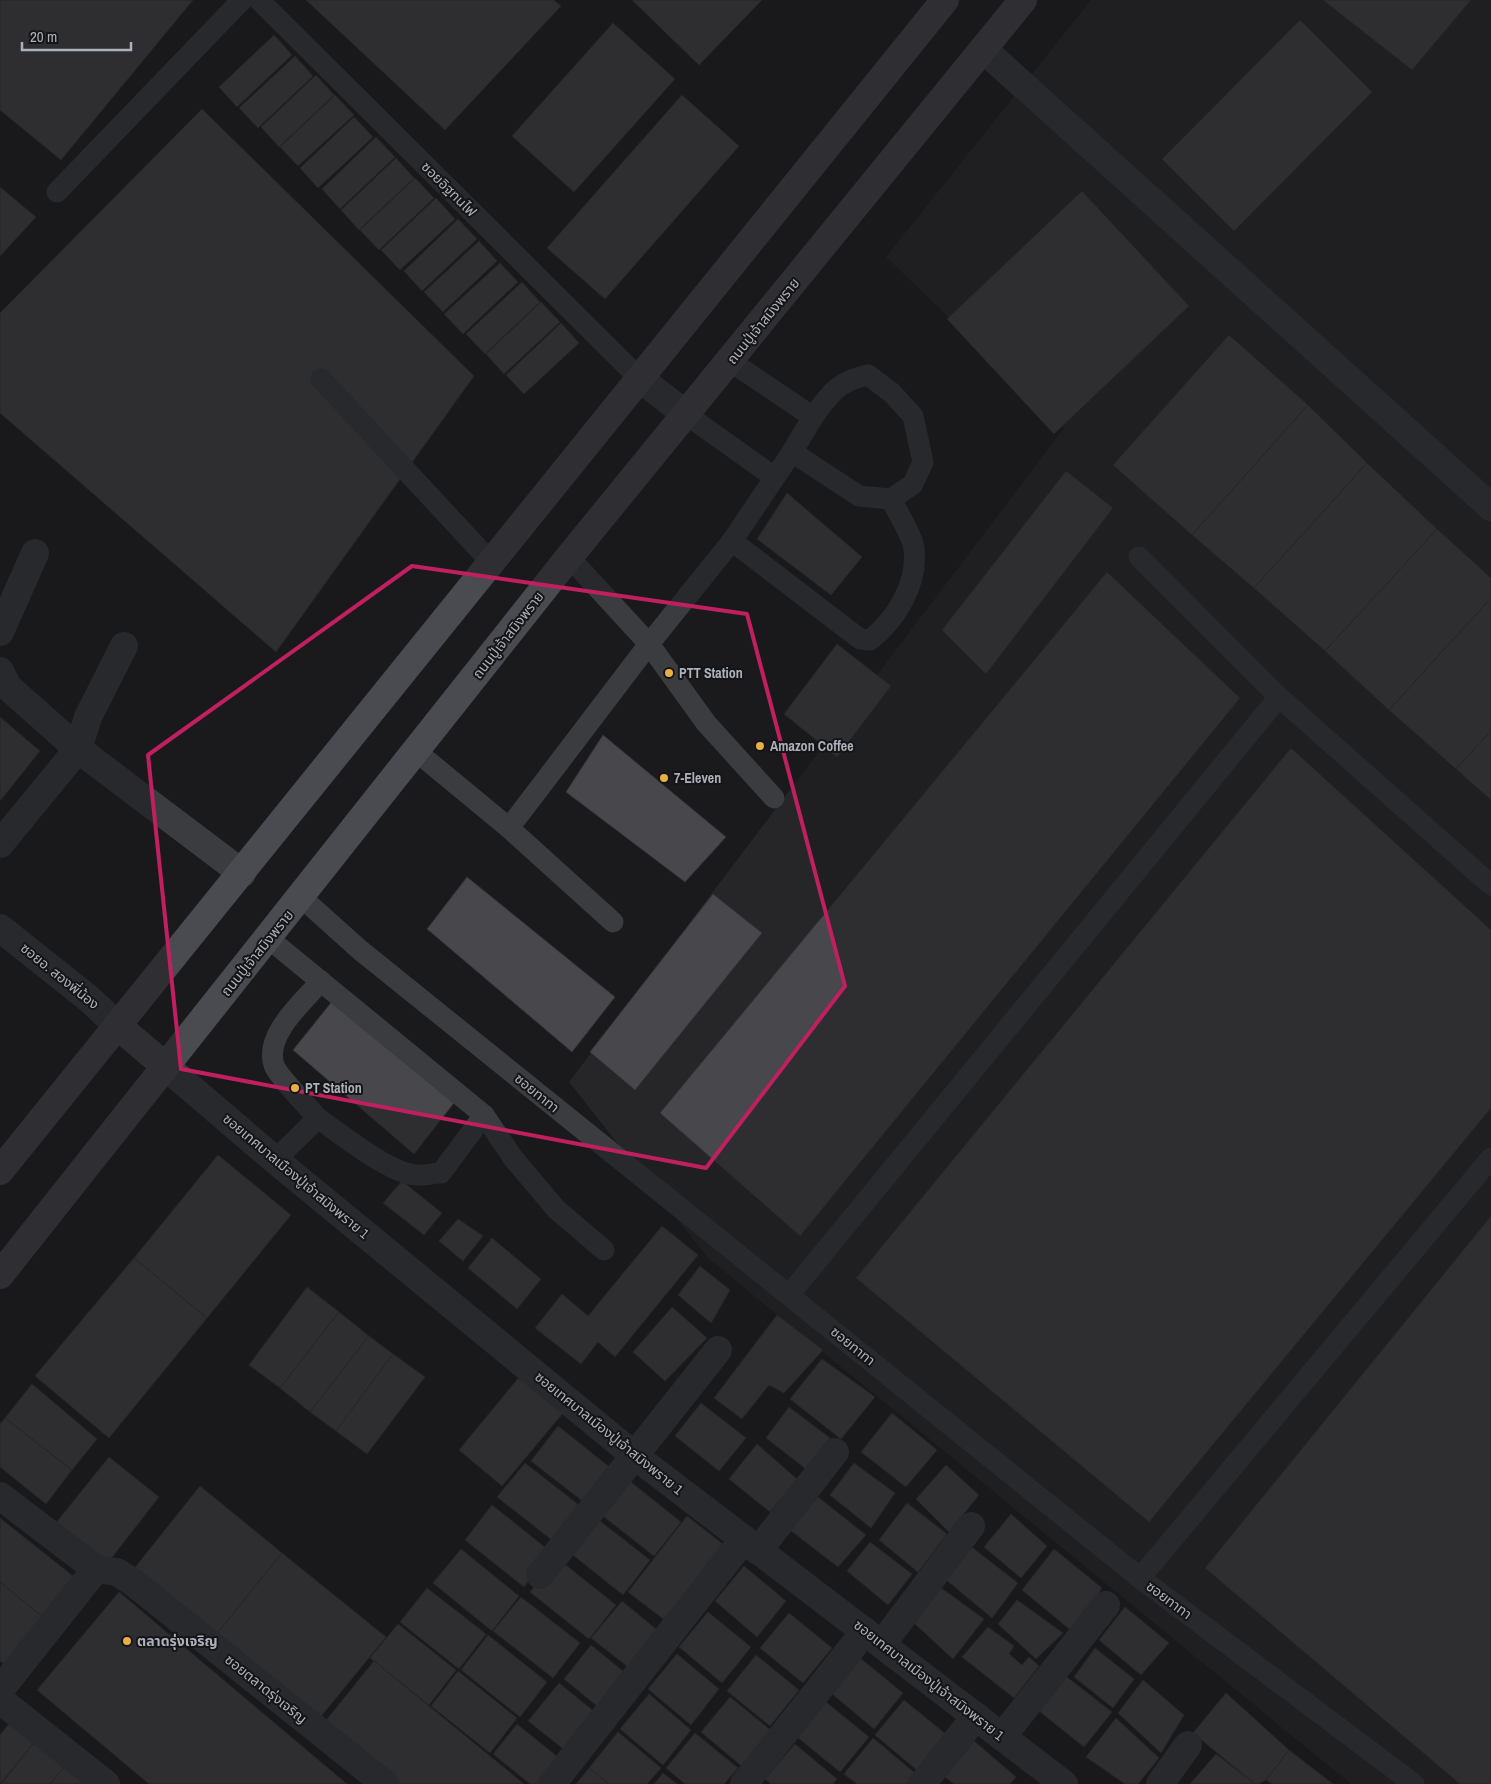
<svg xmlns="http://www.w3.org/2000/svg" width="1491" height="1784" viewBox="0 0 1491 1784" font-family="'Archivo Narrow','Noto Sans Thai',sans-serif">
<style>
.built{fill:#262629}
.building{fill:#47474c;stroke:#343438}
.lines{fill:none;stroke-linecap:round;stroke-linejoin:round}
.service{stroke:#3b3c40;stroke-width:21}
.minor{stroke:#3b3c40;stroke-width:28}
.secondary{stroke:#494b50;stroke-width:28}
.marked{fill:none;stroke:#c12060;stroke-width:4;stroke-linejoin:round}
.poi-dot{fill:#e8af45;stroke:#151517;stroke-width:2}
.labels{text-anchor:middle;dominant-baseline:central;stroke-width:4;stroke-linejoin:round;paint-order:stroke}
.street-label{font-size:14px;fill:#adb1ba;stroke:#151517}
.poi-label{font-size:14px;font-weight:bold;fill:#adb1ba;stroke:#151517;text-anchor:start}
</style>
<rect width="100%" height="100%" fill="#1a1a1c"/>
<path class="built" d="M1091,0H1491V1784H1351L708,1258L569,1082L1064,428L886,257Z"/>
<g class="building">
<path d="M0,0H193L61,160L0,110Z"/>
<path d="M306,0H554L561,6L445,130Z"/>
<path d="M632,0H762L699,65Z"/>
<path d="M1323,0H1471L1412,70Z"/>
<path d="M1300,20L1372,92L1234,231L1162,159Z"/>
<path d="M613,23L675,79L574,192L512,136Z"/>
<path d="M274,35L292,55L237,107L219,87Z"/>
<path d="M295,56L313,76L258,128L239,108Z"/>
<path d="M316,75L334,95L279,147L261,127Z"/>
<path d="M335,95L354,115L298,166L280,147Z"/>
<path d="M682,95L739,146L605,299L547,248Z"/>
<path d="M202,109L474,376L276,652L0,413V313Z"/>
<path d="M354,117L373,137L318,188L300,168Z"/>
<path d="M376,137L395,157L340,209L322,189Z"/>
<path d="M396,158L414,178L359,230L341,210Z"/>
<path d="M415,178L434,198L379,250L360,230Z"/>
<path d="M0,187L36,217L0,256Z"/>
<path d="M1082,191L1189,306L1054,434L947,319Z"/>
<path d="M436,198L455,219L400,270L381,250Z"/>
<path d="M458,219L477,239L422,291L404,271Z"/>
<path d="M479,241L497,261L443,312L424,292Z"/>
<path d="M500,263L518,282L463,334L444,314Z"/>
<path d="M522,282L540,302L485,354L466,334Z"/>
<path d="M541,302L560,322L504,374L486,354Z"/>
<path d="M561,323L579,343L524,394L506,375Z"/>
<path d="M1229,335L1308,405L1192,535L1113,465Z"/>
<path d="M1308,405L1367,463L1254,588L1192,535Z"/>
<path d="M1367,463L1437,529L1325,651L1254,588Z"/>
<path d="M1066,471L1113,508L986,674L942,630Z"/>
<path d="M787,493L862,557L831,595L757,539Z"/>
<path d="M1437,529L1491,578V598L1389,710L1325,651Z"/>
<path d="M1107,572L1240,698L800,1236L660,1113Z"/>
<path d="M1491,598V731L1456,769L1389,710Z"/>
<path d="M837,644L891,686L837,757L784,714Z"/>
<path d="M0,717L40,751L0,801Z"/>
<path d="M1491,731V800L1456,769Z"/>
<path d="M603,735L726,837L685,882L566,792Z"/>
<path d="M1291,748L1491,930V1108L1149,1522L856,1278Z"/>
<path d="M467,877L615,997L572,1052L427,929Z"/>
<path d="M713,894L762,933L635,1090L590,1052Z"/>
<path d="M334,999L457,1099L414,1154L293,1050Z"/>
<path d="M218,1155L291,1215L207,1318L134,1258Z"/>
<path d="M402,1181L442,1213L424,1235L383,1203Z"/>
<path d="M1491,1216V1784H1460L1205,1568Z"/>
<path d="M458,1219L483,1236L463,1261L439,1241Z"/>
<path d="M662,1226L698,1255L615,1357L598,1342L581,1364L535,1328L562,1294L588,1316Z"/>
<path d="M492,1238L541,1279L517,1309L468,1268Z"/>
<path d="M134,1258L207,1318L109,1438L35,1376Z"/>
<path d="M700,1266L730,1290L711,1323L678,1295Z"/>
<path d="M307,1287L339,1312L280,1388L249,1365Z"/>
<path d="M672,1307L707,1338L665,1381L633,1352Z"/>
<path d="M339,1312L369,1336L310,1412L280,1388Z"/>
<path d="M777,1315L823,1350L784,1393L769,1385L742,1419L714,1398Z"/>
<path d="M369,1336L393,1354L336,1431L310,1412Z"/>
<path d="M393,1354L425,1377L367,1454L336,1431Z"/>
<path d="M822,1359L875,1397L841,1439L790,1399Z"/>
<path d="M520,1376L563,1413L502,1486L459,1450Z"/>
<path d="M32,1384L97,1439L72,1470L5,1418Z"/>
<path d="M701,1403L746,1438L719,1471L675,1436Z"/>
<path d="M789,1407L830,1438L806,1469L766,1438Z"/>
<path d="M892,1413L937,1450L906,1487L861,1452Z"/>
<path d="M5,1418L72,1470L46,1504L0,1467V1424Z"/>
<path d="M558,1426L617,1473L590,1507L531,1461Z"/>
<path d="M757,1444L797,1479L770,1512L729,1479Z"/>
<path d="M109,1457L159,1497L106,1565L55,1524Z"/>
<path d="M525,1463L584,1509L557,1544L497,1497Z"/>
<path d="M854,1463L895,1493L871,1528L830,1495Z"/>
<path d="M946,1465L979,1495L949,1532L916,1499Z"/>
<path d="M622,1475L681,1522L654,1556L598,1512Z"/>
<path d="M200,1486L282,1553L215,1636L133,1570Z"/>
<path d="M818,1497L866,1535L838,1567L790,1530Z"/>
<path d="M907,1503L947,1534L918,1572L879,1540Z"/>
<path d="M492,1505L551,1552L524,1587L465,1540Z"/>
<path d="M591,1514L650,1560L623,1595L568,1551Z"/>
<path d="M1011,1514L1047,1546L1021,1578L984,1547Z"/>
<path d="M687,1516L724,1545L666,1621L628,1592Z"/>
<path d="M0,1518L78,1580L45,1619L0,1582Z"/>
<path d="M870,1542L912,1574L888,1605L847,1571Z"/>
<path d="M969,1545L1018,1583L992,1618L944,1578Z"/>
<path d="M461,1549L519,1596L492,1631L433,1583Z"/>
<path d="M1054,1549L1102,1588L1074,1633L1022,1590Z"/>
<path d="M282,1553L386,1637L318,1720L215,1636Z"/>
<path d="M557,1558L616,1605L589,1639L530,1592Z"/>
<path d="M744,1566L786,1601L757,1637L715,1601Z"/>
<path d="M0,1582L45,1619L7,1667L0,1661Z"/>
<path d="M940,1587L984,1619L953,1659L914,1623Z"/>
<path d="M427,1588L486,1634L459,1669L400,1622Z"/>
<path d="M119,1592L347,1784H149L37,1690Z"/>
<path d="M521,1597L580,1643L553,1678L493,1631Z"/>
<path d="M1017,1600L1063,1633L1036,1659L998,1624Z"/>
<path d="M622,1601L662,1634L632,1670L591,1638Z"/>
<path d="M1125,1607L1169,1643L1141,1675L1099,1640Z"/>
<path d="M708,1612L751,1647L722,1683L679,1647Z"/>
<path d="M789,1613L832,1648L803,1683L760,1648Z"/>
<path d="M398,1624L456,1670L429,1705L370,1658Z"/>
<path d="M988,1627L1014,1646L1009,1654L1022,1665L1029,1657L1039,1666L1014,1698L962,1657Z"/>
<path d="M488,1635L547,1682L520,1717L461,1670Z"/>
<path d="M591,1645L629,1676L602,1710L564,1679Z"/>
<path d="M1095,1648L1134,1679L1113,1708L1074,1677Z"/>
<path d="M677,1654L719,1689L691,1725L648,1689Z"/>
<path d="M756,1655L799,1690L770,1726L727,1691Z"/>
<path d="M860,1658L903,1693L874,1729L831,1693Z"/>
<path d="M374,1661L523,1783L522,1784H398L323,1724Z"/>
<path d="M458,1671L517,1718L490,1753L431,1706Z"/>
<path d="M1063,1674L1112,1712L1084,1747L1034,1707Z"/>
<path d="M1143,1680L1184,1715L1161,1753L1118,1713Z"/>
<path d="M559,1683L596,1713L566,1751L528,1721Z"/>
<path d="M1226,1693L1289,1750L1266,1780L1258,1784H1255L1193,1733Z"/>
<path d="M649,1694L691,1730L663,1765L620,1729Z"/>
<path d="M730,1697L773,1732L744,1768L701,1732Z"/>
<path d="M904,1700L947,1735L918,1771L875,1735Z"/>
<path d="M826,1702L869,1737L840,1772L797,1737Z"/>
<path d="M14,1717L38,1738L0,1784V1735Z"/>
<path d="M1116,1718L1159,1758L1138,1784H1125L1086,1757Z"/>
<path d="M517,1724L559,1758L538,1784H530L493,1754Z"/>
<path d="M618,1732L661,1768L647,1784H609L589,1768Z"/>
<path d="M695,1733L738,1768L724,1784H685L666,1768Z"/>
<path d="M38,1738L68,1763L50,1784H1Z"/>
<path d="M873,1738L916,1774L907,1784H857L844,1774Z"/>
<path d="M974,1741L1016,1777L1010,1784H954L945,1777Z"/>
<path d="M795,1744L837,1779L833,1784H771L765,1779Z"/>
<path d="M1289,1750L1333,1784H1272L1266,1780Z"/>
<path d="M1216,1754L1255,1784H1190Z"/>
<path d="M68,1763L93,1784H50Z"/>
<path d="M589,1768L609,1784H576Z"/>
<path d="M663,1773L677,1784H654Z"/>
</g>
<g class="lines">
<g class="service">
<path d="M259,0L639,378"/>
<path d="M57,192L242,0"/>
<path d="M730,361L813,417L792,452L859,496L891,499L913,484L923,462L913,416L892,393L868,375C838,381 830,394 813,417"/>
<path d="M321,379L491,562"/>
<path d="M687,415L774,477"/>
<path d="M732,541L860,639L870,640C897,619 918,583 914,549C913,536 897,512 891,499"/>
<path d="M569,557L649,644L706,723L774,798"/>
<path d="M1139,557L1279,697L1491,885"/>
<path d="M417,752L509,828"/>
<path d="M301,897L360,950L1140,1578L1414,1784"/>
<path d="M613,922L509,828L649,644L732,541L792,452"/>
<path d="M268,938L484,1115L513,1158L556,1209L604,1250"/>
<path d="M318,1118C309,1108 277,1075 274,1065C264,1035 303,1002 321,981"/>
<path d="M275,1160L318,1118C341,1134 391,1175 418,1175C425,1176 433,1173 441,1173L484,1115"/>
<path d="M789,1295L1279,697"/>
<path d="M1140,1578L1491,1158"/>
</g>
<g class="minor">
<path d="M983,49L1491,507"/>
<path d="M639,378L687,415"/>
<path d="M0,632L35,553"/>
<path d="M0,671L8,687L78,749L242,873"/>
<path d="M0,844L78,749L88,717L124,646"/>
<path d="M0,928L88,998L118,1026"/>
<path d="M165,1066L275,1160L635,1456L1064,1784"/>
<path d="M0,1496L96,1569L117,1572L134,1583L385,1784"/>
<path d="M758,1551L835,1452"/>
<path d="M540,1575L718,1350"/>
<path d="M882,1644L971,1526"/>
<path d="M0,1690L96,1569"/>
<path d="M0,1700L106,1784"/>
<path d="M1002,1737L1106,1605"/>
<path d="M552,1784L744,1539"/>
<path d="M744,1784L865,1631"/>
<path d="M922,1784L976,1716"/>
<path d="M1160,1784L1188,1745"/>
</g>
<g class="secondary">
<path d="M118,1026L165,1066"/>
<path d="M0,1171L945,0"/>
<path d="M0,1275L569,557L1023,0"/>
</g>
</g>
<path d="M0 0H1491V1784H0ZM412,566L747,614L845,986L706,1168L181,1069L148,755Z" fill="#1a1a1c" fill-opacity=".55" fill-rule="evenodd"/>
<path class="marked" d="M412,566L747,614L845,986L706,1168L181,1069L148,755Z"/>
<g class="poi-dot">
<circle cx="669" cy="673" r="5"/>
<circle cx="760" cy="746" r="5"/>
<circle cx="664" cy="778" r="5"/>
<circle cx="295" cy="1088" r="5"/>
<circle cx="127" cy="1641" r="5"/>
</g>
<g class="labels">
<g class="street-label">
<text transform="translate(449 189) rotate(45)">ซอยอิฐทนไฟ</text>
<text transform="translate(763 321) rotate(-51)">ถนนปู่เจ้าสมิงพราย</text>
<text transform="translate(508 635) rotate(-52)">ถนนปู่เจ้าสมิงพราย</text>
<text transform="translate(257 953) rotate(-51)">ถนนปู่เจ้าสมิงพราย</text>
<text transform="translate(60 976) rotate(39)">ซอยอ. สองพี่น้อง</text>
<text transform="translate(537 1093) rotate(39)">ซอยทาทา</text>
<text transform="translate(296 1176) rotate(40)">ซอยเทศบาลเมืองปู่เจ้าสมิงพราย 1</text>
<text transform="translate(853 1346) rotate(39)">ซอยทาทา</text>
<text transform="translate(609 1433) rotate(39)">ซอยเทศบาลเมืองปู่เจ้าสมิงพราย 1</text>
<text transform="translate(1169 1600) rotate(37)">ซอยทาทา</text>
<text transform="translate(929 1680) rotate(38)">ซอยเทศบาลเมืองปู่เจ้าสมิงพราย 1</text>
<text transform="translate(266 1689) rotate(39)">ซอยตลาดรุ่งเจริญ</text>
</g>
<g class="poi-label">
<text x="679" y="673">PTT Station</text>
<text x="770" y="746">Amazon Coffee</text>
<text x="674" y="778">7-Eleven</text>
<text x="305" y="1088">PT Station</text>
<text x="137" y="1641">ตลาดรุ่งเจริญ</text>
</g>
</g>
<path d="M22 42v8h109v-8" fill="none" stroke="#adb1ba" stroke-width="2.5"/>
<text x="30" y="42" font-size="15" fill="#adb1ba" stroke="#151517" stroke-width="4" paint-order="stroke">20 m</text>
</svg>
